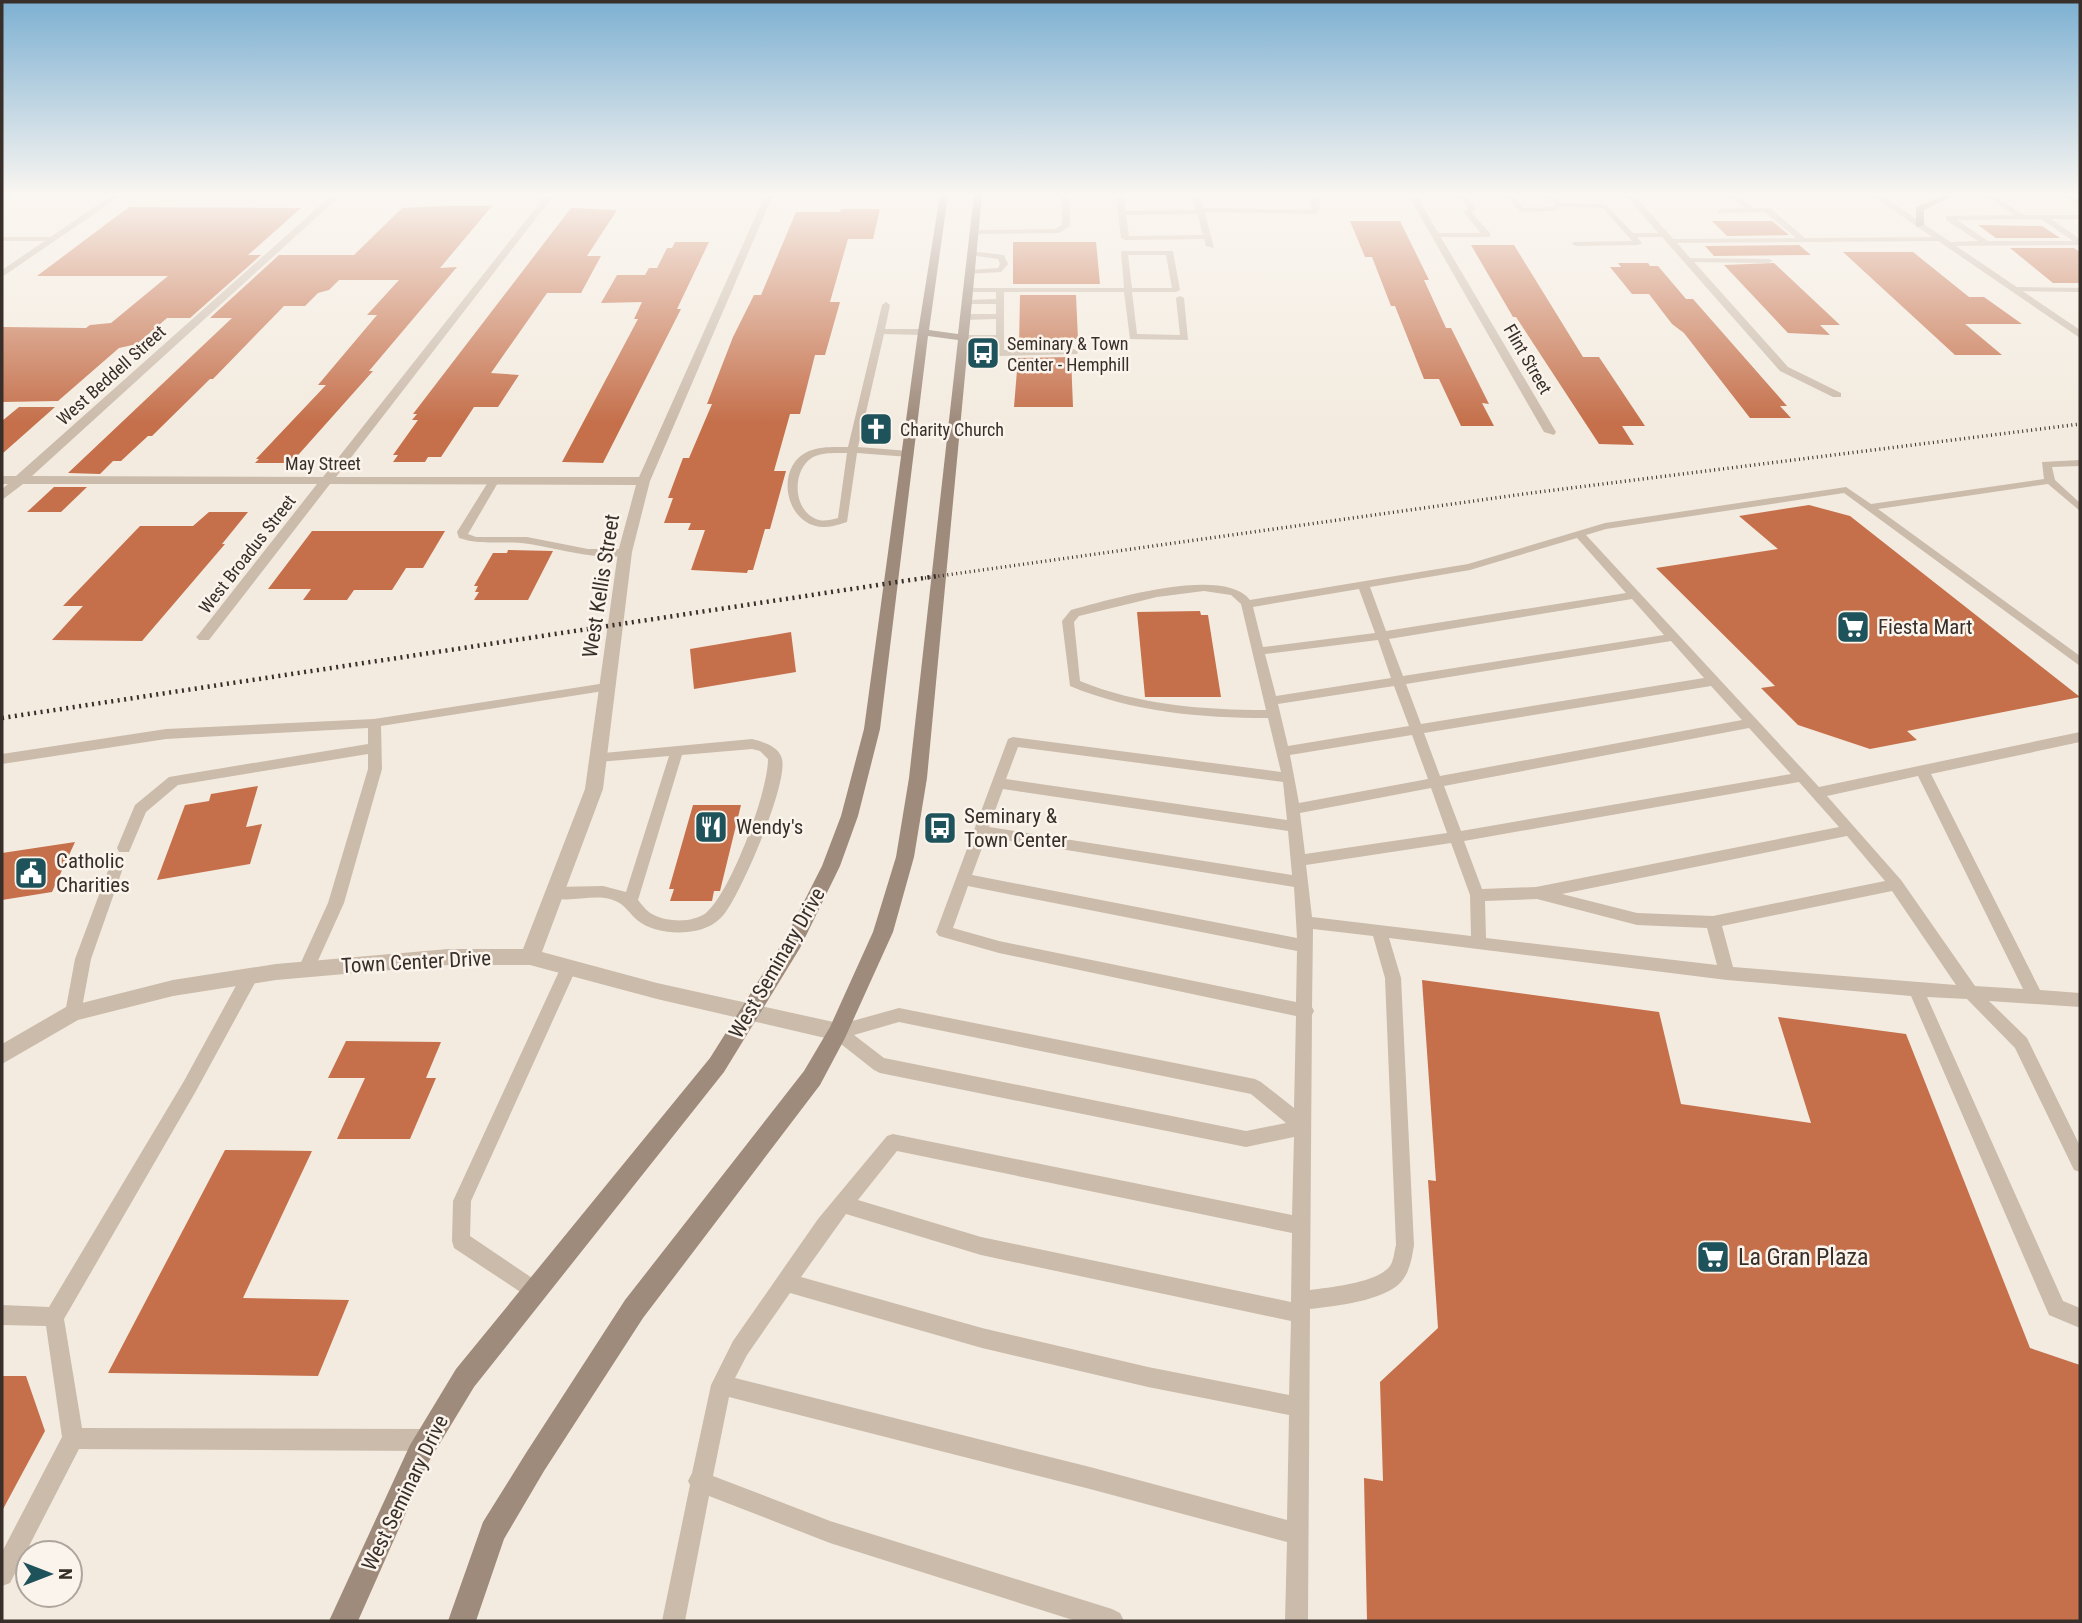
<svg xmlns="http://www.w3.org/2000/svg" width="2082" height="1623" viewBox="0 0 2082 1623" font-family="'Roboto Condensed',sans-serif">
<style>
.building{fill:#c5704b}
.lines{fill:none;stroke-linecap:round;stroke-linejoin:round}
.service{fill:#cbbbab;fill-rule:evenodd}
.minor{fill:#cbbbab;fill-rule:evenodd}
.tertiary{fill:#cbbbab;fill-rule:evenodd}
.secondary{fill:#9f8b7c;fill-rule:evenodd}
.rail-far1{stroke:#392f2a;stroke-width:3.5;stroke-dasharray:1 3.5;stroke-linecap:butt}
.rail{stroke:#392f2a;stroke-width:4.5;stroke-dasharray:2 4.5;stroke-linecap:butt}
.labels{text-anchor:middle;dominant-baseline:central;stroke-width:5;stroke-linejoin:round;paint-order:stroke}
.far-poi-label{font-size:18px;fill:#392f2a;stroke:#faf4ec;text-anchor:start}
.far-street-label{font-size:18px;fill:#392f2a;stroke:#faf4ec}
.street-label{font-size:21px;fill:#392f2a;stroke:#faf4ec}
.poi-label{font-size:21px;fill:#392f2a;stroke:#faf4ec;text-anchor:start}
.near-poi-label{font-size:24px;fill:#392f2a;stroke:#faf4ec;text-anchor:start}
</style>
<rect width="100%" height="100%" fill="#f3ebdf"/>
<g class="building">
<path d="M446,206H492L440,268L457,267L369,371H373L291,463H255L259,459H256L326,385H318L377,315H367L399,280H339L329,290L318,293L305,306H284L213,379H210L152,436H148L121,461H113L100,474L68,473L232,318H210L279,255H354L402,208Z"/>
<path d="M129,207L301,208L248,255H261L190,318H167L137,344L119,348L58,401L2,402V327L86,328L90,325L111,323L168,276H37Z"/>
<path d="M571,208L617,210L587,256H601L581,293H547L491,373L519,375L498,407H474L441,457H428L425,462H393L398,455H393L418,420H412L417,414H413Z"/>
<path d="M841,209H880L873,239H848L830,302H840L825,355H815L800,414H790L774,471H786L770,529H765L753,570H748L747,573L691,570L705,530H688L691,523H664L673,498H668L683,458H689L712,404H707L733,337L754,295H761L796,212H840Z"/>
<path d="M1350,221H1400L1429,280H1424L1446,328H1451L1489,404L1482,403L1494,426H1461L1439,379H1424L1395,306H1391L1372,257H1365Z"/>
<path d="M1712,221H1772L1789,235L1727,236Z"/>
<path d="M1978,225L2042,226L2060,238H1996Z"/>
<path d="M675,242H709L677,309H681L603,463L562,462L638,319H634L642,302L601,303L617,275H645L649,268H657L667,248H672Z"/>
<path d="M1013,242H1096L1100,284H1013Z"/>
<path d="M1471,245H1514L1583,357H1599L1645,426H1622L1634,445L1599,444L1516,317H1513Z"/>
<path d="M1799,245L1811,255L1714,256L1705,246Z"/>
<path d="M2010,248H2074L2080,252V283H2053Z"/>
<path d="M1843,252H1913L1969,297H1984L2022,324H1965L2002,355H1955Z"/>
<path d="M1618,263H1648L1650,266H1658L1686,299H1693L1787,406H1780L1791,418H1750L1684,333L1672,324L1649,294H1632L1610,267H1621Z"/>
<path d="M1774,263L1840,325H1820L1830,335L1788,333L1724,265Z"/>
<path d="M1020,295H1076L1078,339H1071V346L1019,347Z"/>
<path d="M1071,357L1073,407H1014L1018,358Z"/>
<path d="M19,407H55L2,454V421Z"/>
<path d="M54,487H87L61,512H27Z"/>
<path d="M1809,505L1850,516L2080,697L1907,731L1917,740L1870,749L1798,725L1761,688L1775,686L1656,568L1778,549L1739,516Z"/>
<path d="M209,512H248L222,544H225L142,641L52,640L83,606H63L140,526H193Z"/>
<path d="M312,531H445L423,568H406L392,590H354L347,600H303L311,589H268Z"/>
<path d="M508,550L553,551L528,600H474L479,592H475L478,586H474L493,553H507Z"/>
<path d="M1200,611L1201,615H1208L1221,697H1145L1137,612Z"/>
<path d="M791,632L796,672L694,689L690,649Z"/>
<path d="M258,786L246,827L262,824L250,864L157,880L185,805L209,801L211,794Z"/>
<path d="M693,805H741L720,891H714L712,901H670L674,889H669Z"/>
<path d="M75,842L52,892L2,900V853Z"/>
<path d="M1422,980L1659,1012L1681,1104L1811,1123L1778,1017L1906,1034L2030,1348L2080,1365V1621H1367L1364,1478L1383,1481L1380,1382L1438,1328L1428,1180L1436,1181Z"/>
<path d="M346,1041L441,1042L426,1078H436L410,1139H337L365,1078H328Z"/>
<path d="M225,1150L312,1151L243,1298L349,1300L318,1376L108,1373Z"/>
<path d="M2,1376H26L45,1431L2,1511Z"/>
</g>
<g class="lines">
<g class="service">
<path d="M1062,195H1070V226L1059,233L974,234L970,232L974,230L1055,229L1062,225Z"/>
<path d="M1116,195H1124L1125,211L1196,210L1200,208L1311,210L1312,195H1320L1319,212L1315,214L1204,212L1201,214L1126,215L1129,236L1209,235L1213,237L1209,239L1125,240L1121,238Z"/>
<path d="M1458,195H1465L1476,209L1472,213L1490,233V237H1433L1432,235L1436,233H1481L1464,213L1468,209Z"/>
<path d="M1505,195H1513L1523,208L1553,207L1555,205L1548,195H1555L1561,203L1605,204L1633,233H1665L1669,235L1665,237H1637L1642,243L1638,245L1576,246L1572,244L1573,242L1632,241L1603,208L1561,207L1555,211L1521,212Z"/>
<path d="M1729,195H1737L1753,208H1770L1805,238L1940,237L1944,239L1940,241L1667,243V239H1670L1796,238L1765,212L1718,213L1717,211L1721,209L1745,208Z"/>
<path d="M1985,195H1992L2024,215H2080V219H2051L2080,239V245L1945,246V242H1948L1978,241L1946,220V216L2014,215ZM2041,219L2073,241H1988L1957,220Z"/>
<path d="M2063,195H2072L2080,200V205Z"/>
<path d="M2,237H53L57,239L53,241H2Z"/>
<path d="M969,251L1004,255L1008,264L1001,272L967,274V270L998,268L1000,264L998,259L969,255Z"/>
<path d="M1121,251H1173L1180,290L1176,292H1132L1137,334L1180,335L1176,298L1180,296L1184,298L1188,340L1130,339L1124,292H1004V350L1074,349L1078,352L1077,354L1000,356L996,353V340L964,341L960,338L964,335H996V319L965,320L961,317L965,314H996V304H967L963,302L967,300L996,299V292H965V288H1124ZM1128,255H1166L1172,288H1132Z"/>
<path d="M1687,258L1769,259L1773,261L1769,263L1684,262V258Z"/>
<path d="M2014,287L2080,288V292L2011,291L2010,289Z"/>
<path d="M886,302L890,305L885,329H923L927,332L923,335L884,334L858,447L909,451L914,454L909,457L857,453L847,522C840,524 832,527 825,527C785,528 773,466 809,451C821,446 835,447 848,447L882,305ZM847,453L838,518C830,520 823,522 816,519C792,509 792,469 813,457C823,452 836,453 847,453Z"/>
<path d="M2080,460V466L2052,467L2055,480L2080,503V511L2048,484L1878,509L2080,656V666L1844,493L1606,529L1586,535L1819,787L2080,732V742L1931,774L2040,990L2080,993V1007L1989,1001L2027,1038L2080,1146V1172L2074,1170L2015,1048L1967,999L1927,997L2063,1301L2080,1308V1328L2049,1315L1911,996L1727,980L1389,938L1401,978L1414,1245C1412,1257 1410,1272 1401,1282C1384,1301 1335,1306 1310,1309L1308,1621H1285L1287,1542L1090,1489L729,1397L713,1476L830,1521L1112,1609L1120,1613L1124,1621H1076L830,1543L709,1496L685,1621H662L690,1485L688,1481L692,1473L711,1385L733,1341L818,1219L887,1136L893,1134L1292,1215L1294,1137L1246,1147L880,1073L874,1070L832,1037L830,1032L832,1027L838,1025L899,1008L1255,1079L1261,1082L1294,1108L1296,1016L999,953L939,936L936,932L1008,739L1013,737L1281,772L1268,718C1201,718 1132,712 1070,686L1062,621L1071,610C1109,600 1223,565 1250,600L1468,564L1605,523L1846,487L1871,504L2044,479L2042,462ZM1577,538L1626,593L1386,631L1370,587L1470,570ZM1359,589L1375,633L1263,647L1253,607ZM1204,591L1231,595L1241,604L1266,710C1204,710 1138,705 1080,681L1074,622L1079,616L1157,597ZM1632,599L1664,635L1403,676L1389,639ZM1378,640L1391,678L1276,696L1265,654ZM1671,641L1704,678L1421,724L1406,684ZM1394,686L1409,726L1288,746L1278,704ZM1711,686L1742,720L1440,776L1424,733ZM1749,728L1791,774L1461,831L1444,786ZM1412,735L1428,779L1299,803L1290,755ZM1018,747L1283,782L1287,820L1006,779ZM1918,776L2023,989L1975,986L1901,880L1827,796ZM1799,782L1839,827L1536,887L1482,889L1464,841ZM1431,788L1447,833L1305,854L1300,813ZM1003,789L1288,831L1292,875L989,827ZM1847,836L1885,881L1713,916L1637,913L1562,894ZM986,837L1294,887L1297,938L972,875ZM1451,843L1470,895L1471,936L1312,917L1306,865ZM968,886L1297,951L1296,1002L999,941L953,928ZM1892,891L1956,985L1733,967L1722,926ZM1537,899L1637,925L1707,928L1717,965L1486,938L1485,901ZM1313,929L1373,936L1385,978L1396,1245C1394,1252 1394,1260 1390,1266C1377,1283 1331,1287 1310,1290L1312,1015L1314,1011L1312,1007ZM899,1022L1251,1094L1286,1123L1246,1131L884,1058L854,1035ZM897,1151L1292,1233L1291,1302L981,1237L858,1200ZM846,1214L981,1255L1291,1321L1289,1395L1148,1367L982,1328L801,1277ZM790,1293L982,1348L1148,1387L1289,1415L1287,1520L1090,1467L735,1378L747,1355Z"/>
<path d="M494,478L499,481L468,534L476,537H527L588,549H625L631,552C613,565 552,547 529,544C505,540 483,546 459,538L457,532L490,479Z"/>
<path d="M606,683L612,687L610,690L381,726L382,769L344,903L312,974L306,976L300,974L298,969L328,903L368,769V754L178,785L146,812L129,852H119L117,848L135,805L169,777L368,744V728L166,739L2,764V754L166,729L374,719Z"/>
<path d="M752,739C763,742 779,746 782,759C788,784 742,891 725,913C718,922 710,927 699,930C680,935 653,933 637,920C629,913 625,904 613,900C593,893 569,904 550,897L548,893L550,889L555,887L603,886L626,892L669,756L598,762L591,757L593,754ZM752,749L760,751L768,759C768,792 731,892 706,913C693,923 667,922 654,915C647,912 643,906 638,900L682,755Z"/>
<path d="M116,862L121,864L123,868L91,959L81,1013L79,1018L73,1020L67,1018L65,1013L75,959L109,868L111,864Z"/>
<path d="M569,960L575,962L577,967L471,1201L470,1236L541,1284L544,1291L541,1298L534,1301L454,1248L452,1241L453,1201L561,967L563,962Z"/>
<path d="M250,969L256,971L258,976L256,981L196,1091L64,1319L82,1428L427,1429L434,1433L438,1440L434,1447L427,1451L79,1449L10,1583L2,1586V1552L62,1437L46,1326L2,1325V1305L49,1307L184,1081L244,971Z"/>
</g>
<g class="minor">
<path d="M112,195H122L2,277V270Z"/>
<path d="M332,195H341L32,476L323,477L546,195H554L336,477H639L765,195H773L650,481L632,552L603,789L542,952L657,983L838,1023L845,1026L848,1032L845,1038L838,1041L657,999L530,965H448L276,980L173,996L78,1020L2,1064V1044L66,1007L173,980L276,964L448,949H523L585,789L618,552L636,485L330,484L209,640H199L196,637L199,634L317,484H23L2,500V489L8,484H2V476H16Z"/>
<path d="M1192,195H1200L1214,248L1206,246Z"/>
<path d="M1408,195H1416L1556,432L1554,435L1544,432Z"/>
<path d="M1625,195H1634L1788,367L1841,393V397H1833L1780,371Z"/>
</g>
<path class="tertiary" d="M1871,195H1881L2080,330V338Z"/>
<g class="secondary">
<path d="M940,195H948L929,330L958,334L974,195H982L927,778L914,857L893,932L845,1038L820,1085L643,1318L544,1471L504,1539L476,1621H448L483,1522L526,1453L625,1300L804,1071L830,1027L873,932L896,857L909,778L958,340L928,336L880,729L858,816L840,866L800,948L724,1072L474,1387L428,1463L358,1621H329L410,1445L456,1369L710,1058L786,937L822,866L841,816L864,729L918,332Z"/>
<path d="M1944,195H1955L1924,210V225L1916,227V207Z"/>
</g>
<path class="rail-far1" d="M925,578L1531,493L2080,424"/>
<path class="rail" d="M2,718L937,576"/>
</g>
<linearGradient id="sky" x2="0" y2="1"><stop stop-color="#7db0d2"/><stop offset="0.46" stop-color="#faf6f1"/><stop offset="1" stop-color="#faf6f1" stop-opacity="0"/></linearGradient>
<rect width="2082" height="422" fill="url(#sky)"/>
<defs>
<symbol id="bus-square" viewBox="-11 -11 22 22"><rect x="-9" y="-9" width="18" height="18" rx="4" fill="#1f535b" stroke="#faf4ec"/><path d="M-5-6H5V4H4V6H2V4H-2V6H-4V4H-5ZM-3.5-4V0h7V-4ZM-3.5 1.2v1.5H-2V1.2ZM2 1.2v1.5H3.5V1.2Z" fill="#fff"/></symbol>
<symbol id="church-square" viewBox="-11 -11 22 22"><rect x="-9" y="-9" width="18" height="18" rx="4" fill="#1f535b" stroke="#faf4ec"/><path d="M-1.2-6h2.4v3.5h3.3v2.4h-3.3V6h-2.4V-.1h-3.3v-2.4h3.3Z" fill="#fff"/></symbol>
<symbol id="supermarket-square" viewBox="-11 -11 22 22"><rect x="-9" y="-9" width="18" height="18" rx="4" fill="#1f535b" stroke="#faf4ec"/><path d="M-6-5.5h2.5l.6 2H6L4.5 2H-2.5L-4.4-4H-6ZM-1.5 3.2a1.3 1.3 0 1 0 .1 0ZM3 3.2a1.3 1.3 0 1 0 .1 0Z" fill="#fff"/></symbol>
<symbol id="restaurant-square" viewBox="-11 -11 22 22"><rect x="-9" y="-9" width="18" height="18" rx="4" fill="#1f535b" stroke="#faf4ec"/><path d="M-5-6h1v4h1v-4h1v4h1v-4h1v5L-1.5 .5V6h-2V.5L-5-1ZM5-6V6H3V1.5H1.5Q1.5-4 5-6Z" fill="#fff"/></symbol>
<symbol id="civic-square" viewBox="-11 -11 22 22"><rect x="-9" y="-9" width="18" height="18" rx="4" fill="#1f535b" stroke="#faf4ec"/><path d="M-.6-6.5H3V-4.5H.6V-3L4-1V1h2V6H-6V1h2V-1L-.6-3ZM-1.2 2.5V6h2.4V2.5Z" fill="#fff"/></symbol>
</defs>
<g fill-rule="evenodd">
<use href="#bus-square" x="964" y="334" width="38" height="38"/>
<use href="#church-square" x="857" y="410" width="38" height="38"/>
<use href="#supermarket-square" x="1834" y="608" width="38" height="38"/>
<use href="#restaurant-square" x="692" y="808" width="38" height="38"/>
<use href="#bus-square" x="921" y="809" width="38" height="38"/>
<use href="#civic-square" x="12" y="854" width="38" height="38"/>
<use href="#supermarket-square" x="1694" y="1238" width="38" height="38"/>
</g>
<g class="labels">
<g class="far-poi-label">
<text x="1007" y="343">Seminary &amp; Town<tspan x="1007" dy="21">Center - Hemphill</tspan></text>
<text x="900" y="429">Charity Church</text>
</g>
<g class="far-street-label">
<text transform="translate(1528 359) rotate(60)">Flint Street</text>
<text transform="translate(111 375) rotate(-42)">West Beddell Street</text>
<text x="323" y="463">May Street</text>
<text transform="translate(247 554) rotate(-52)">West Broadus Street</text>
</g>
<g class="street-label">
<text transform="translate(601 586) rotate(-81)">West Kellis Street</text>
<text transform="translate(416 962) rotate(-3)">Town Center Drive</text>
<text transform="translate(777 963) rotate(-60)">West Seminary Drive</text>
<text transform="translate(405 1493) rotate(-64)">West Seminary Drive</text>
</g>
<g class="poi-label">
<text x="1878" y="627">Fiesta Mart</text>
<text x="964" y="816">Seminary &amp;<tspan x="964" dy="24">Town Center</tspan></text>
<text x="736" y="827">Wendy's</text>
<text x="56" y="861">Catholic<tspan x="56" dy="24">Charities</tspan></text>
</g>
<g class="near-poi-label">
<text x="1738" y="1257">La Gran Plaza</text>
</g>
</g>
<rect width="2082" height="1623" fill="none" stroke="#392f2a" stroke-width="7"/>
<g transform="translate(49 1574) rotate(90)"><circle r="33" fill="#faf4ec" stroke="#ada59e" stroke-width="2"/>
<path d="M0-5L12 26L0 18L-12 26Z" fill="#1f535b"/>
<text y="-10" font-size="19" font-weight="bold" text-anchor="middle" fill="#392f2a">N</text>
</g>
</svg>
